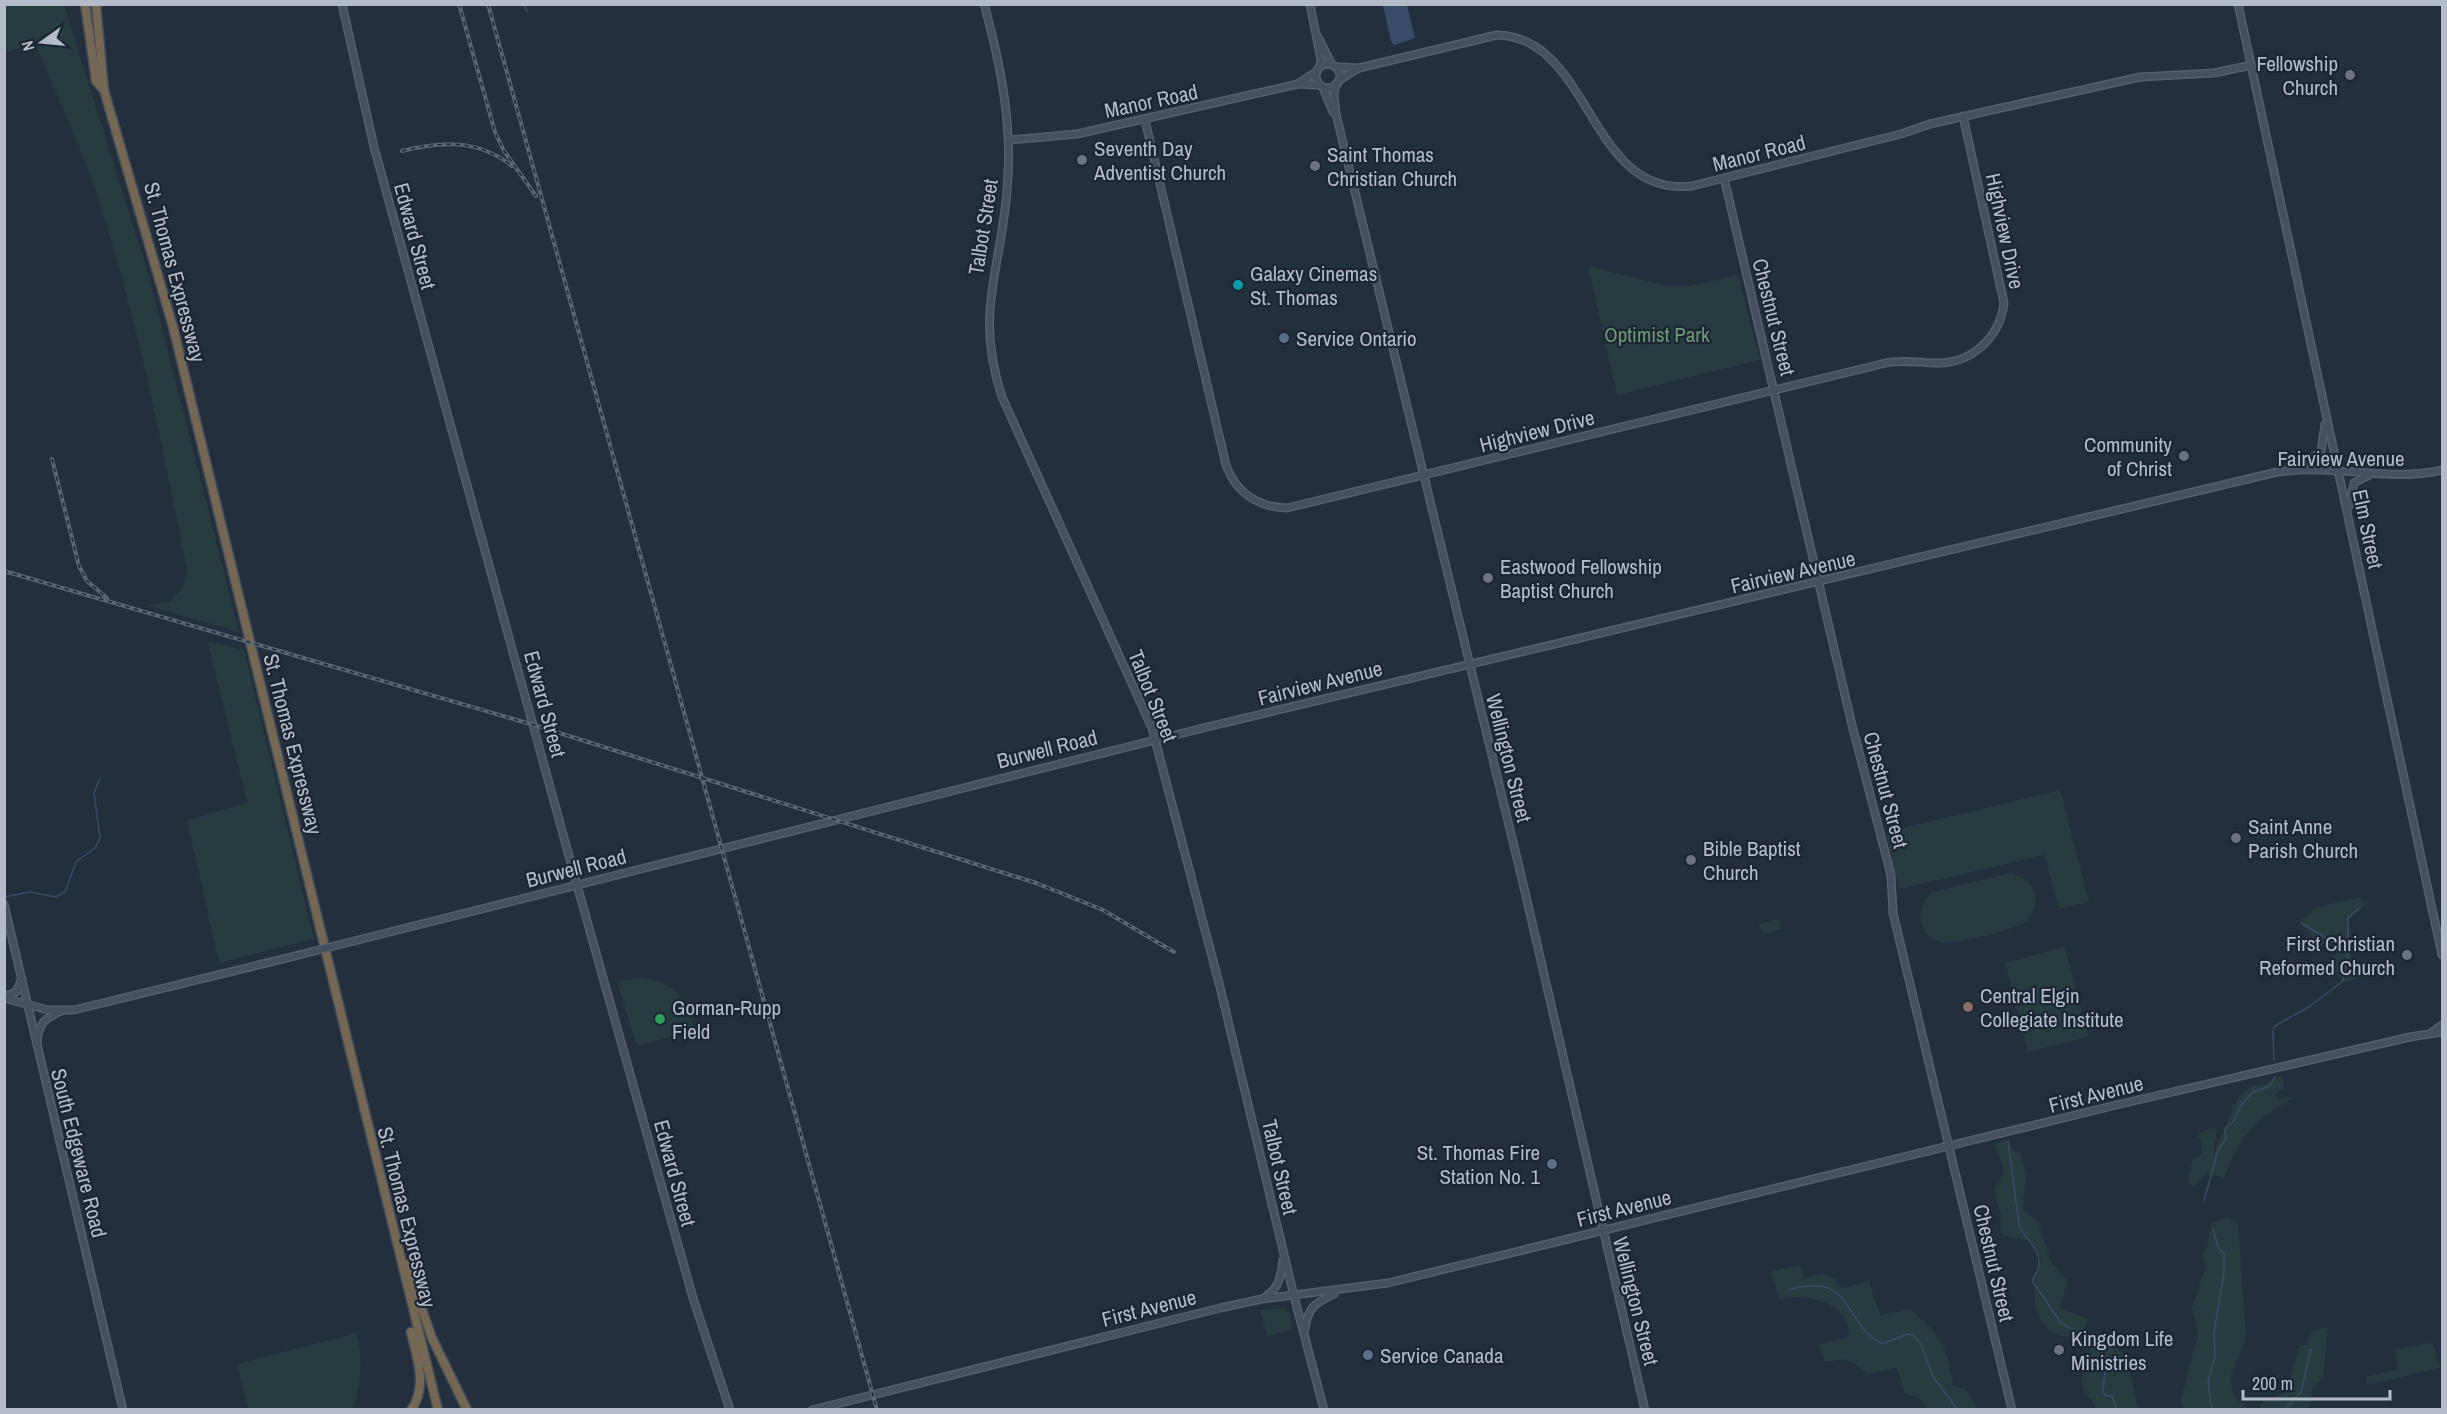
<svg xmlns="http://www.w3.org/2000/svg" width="2447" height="1414" viewBox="0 0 2447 1414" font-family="'Archivo Narrow',sans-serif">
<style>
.green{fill:#263c3f}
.water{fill:#394c67}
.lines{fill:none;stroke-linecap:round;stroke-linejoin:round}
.stream{stroke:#394c67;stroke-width:1.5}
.secondary-casing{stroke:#565f6c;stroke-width:9}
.highway-casing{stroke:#434c59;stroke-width:11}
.secondary{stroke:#465061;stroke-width:6}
.highway{stroke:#746855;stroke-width:8}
.rail-casing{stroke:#5a6575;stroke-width:4}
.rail{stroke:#1d2633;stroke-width:1.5;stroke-dasharray:4.5;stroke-linecap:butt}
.secondary-bridge-casing{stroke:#565f6c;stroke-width:9;stroke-linecap:butt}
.secondary-bridge{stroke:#465061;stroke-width:6}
.worship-dot{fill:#6b7280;stroke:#1d2633;stroke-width:2}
.culture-dot{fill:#0f9aa8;stroke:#1d2633;stroke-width:2}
.service-dot{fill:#5c6f8a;stroke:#1d2633;stroke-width:2}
.education-dot{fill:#8d6e63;stroke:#1d2633;stroke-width:2}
.leisure-dot{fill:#2e9e5b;stroke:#1d2633;stroke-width:2}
.labels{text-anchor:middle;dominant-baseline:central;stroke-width:4.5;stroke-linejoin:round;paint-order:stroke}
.poi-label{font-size:21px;fill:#b4bcc9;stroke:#1d2633;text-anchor:start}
.street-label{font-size:21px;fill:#b4bcc9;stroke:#1d2633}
.park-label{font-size:21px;fill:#6b9a76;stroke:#1d2633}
</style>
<rect width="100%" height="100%" fill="#242f3e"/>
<g class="green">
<path d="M5,4L64,5L149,277L239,632L146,605L169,602L184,586L187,570C161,441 136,311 94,186C77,138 55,91 35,44L5,52Z"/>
<path d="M1588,266L1666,286H1689L1738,275L1760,360L1617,395Z"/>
<path d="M208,642L244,650L314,939L219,963L187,820L247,803Z"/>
<path d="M2060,790L2089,902L2059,909L2045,855L1899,889L1886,832Z"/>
<path d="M2011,873C2023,876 2034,884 2035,897C2036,907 2033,916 2025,922C2015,930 1954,945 1941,942C1917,936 1914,906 1933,892Z"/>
<path d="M2361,897L2362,903L2369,901L2349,919L2351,958L2372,969L2373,974L2344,982L2327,963L2340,949L2334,944L2320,946L2299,922L2318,907Z"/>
<path d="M1779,919L1782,929L1762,934L1759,924Z"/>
<path d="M2065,947L2088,1037L2028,1052L2005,963Z"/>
<path d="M640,978C676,982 685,997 695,1030L639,1045L635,1041L617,981Z"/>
<path d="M2277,1077H2283L2284,1088L2275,1094L2278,1098H2295C2260,1113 2235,1142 2224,1179L2208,1172L2195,1186L2188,1184L2193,1158H2198L2202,1153V1140L2198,1137L2199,1133L2213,1128L2217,1130L2213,1156L2238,1097L2252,1086L2266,1084Z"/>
<path d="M2008,1141L2015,1152H2020L2026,1174L2023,1210L2038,1222L2051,1261L2068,1282L2059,1308L2088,1319L2081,1340C2072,1338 2056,1336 2049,1330C2029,1314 2033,1279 2041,1259L2028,1240L2005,1236L2000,1231L2001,1216L1994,1190L2004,1172L1995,1143Z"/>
<path d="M2228,1217L2238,1224L2246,1335C2241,1365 2213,1382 2248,1409H2183L2181,1399L2198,1335L2192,1308L2206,1267L2203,1253L2207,1247L2212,1222Z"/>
<path d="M1800,1265L1804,1278C1826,1272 1827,1270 1842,1288L1869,1281L1880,1315L1910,1309C1940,1336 1947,1343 1953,1385L1966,1390L1978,1409H1929L1918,1397L1905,1394L1897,1368L1868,1374L1846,1359L1825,1362L1819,1345L1849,1336C1849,1302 1807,1293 1779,1299L1771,1271Z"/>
<path d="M1283,1308L1289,1312L1293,1329L1267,1336L1260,1310Z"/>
<path d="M2328,1327L2323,1378L2312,1389L2311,1405L2306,1409H2259L2264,1400L2285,1394L2300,1345H2307L2311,1331Z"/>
<path d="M357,1333C362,1360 362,1384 353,1409H248L237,1364Z"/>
<path d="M2106,1334L2127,1359L2138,1409H2096C2094,1402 2089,1399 2085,1393C2076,1378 2090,1351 2096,1337Z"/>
<path d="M2433,1343L2440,1368L2367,1385L2366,1377L2398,1369L2394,1349Z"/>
</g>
<path class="water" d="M1383,5H1407L1415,38L1394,45L1391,41Z"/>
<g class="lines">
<g class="stream">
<path d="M524,4L527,12"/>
<path d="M4,897L30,892L56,897L65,892L76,862L96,847L100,838L94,793L100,778"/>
<path d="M2301,923L2345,949"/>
<path d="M2274,1060L2273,1031L2275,1026L2310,1006L2343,981L2348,951V918L2359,908"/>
<path d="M2008,1141L2019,1224C2024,1240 2040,1246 2039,1264C2039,1272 2033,1274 2033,1282L2061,1323L2086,1337"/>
<path d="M2204,1201L2218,1150L2226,1139L2225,1129L2234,1121L2241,1105L2253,1092L2270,1086L2275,1076"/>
<path d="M1791,1289C1856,1272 1841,1324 1883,1344L1907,1334L1913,1335L1921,1344L1933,1377L1958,1410"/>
<path d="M2095,1344L2106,1358L2103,1392L2107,1396H2112L2117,1410"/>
<path d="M2212,1410L2208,1381L2215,1356L2214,1332L2224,1273V1253L2219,1250L2213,1229"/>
<path d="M2284,1410L2301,1392L2311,1349"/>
</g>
<defs>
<g id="secondary">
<path d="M342,4L374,147L577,885L693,1298L730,1410"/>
<path d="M984,4C1001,66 1013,125 1007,190C1001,271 974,312 1002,397L1152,728L1220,987L1294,1296L1324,1410"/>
<path d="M1310,4L1321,60L1319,68"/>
<path d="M2238,4L2442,955"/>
<path d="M1318,37L1332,65"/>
<circle cx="1328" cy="76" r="12"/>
<path d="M1335,67L1359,68L1497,35C1592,37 1588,198 1692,186L1901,134L1930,124L2140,77L2214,73L2252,65"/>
<path d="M1338,81L1359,68"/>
<path d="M1299,83L1316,72"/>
<path d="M1336,84L1334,94L1336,114L1522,879L1645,1410"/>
<path d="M1323,88L1333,112L1336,114"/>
<path d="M1145,120L1226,465C1236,493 1258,507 1287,508L1886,363C1903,359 1921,363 1938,363C1972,363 2000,337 2004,303L1963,116"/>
<path d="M1010,140L1077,134L1298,84L1320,85"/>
<path d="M1724,178L1852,725L1891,875L1893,913L2012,1410"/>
<path d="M2294,470L2321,452L2325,424"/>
<path d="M2349,506L2354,483L2369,475"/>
<path d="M4,904L123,1410"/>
<path d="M338,945L1207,727L2273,473C2329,462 2387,483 2442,470"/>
<path d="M4,997L16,992L22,979"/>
<path d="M4,998L48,1010H74L299,955"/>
<path d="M2431,1033L2442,1025"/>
<path d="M37,1042C39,1023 44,1019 61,1011"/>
<path d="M1265,1297C1279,1288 1281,1277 1283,1260"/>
<path d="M1305,1329C1308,1307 1315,1303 1334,1294"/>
<path d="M812,1410L1220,1308L1262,1299L1388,1283L2112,1106L2410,1037L2442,1032"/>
</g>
<g id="highway">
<path d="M85,4L96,81L104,90"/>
<path d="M96,4L104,90L173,327L438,1410"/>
<path d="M406,1264L432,1338L467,1410"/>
<path d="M411,1410C428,1387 417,1357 411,1332"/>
</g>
</defs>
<use href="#secondary" class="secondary-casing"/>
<use href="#highway" class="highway-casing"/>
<use href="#secondary" class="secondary"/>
<use href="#highway" class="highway"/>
<defs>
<g id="rail">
<path d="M459,4L495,132L504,151L536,196"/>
<path d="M488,4L877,1410"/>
<path d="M402,151C442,141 478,139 512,166"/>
<path d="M52,459L79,566L87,581L107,598"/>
<path d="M4,571L534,725L1036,883L1103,910L1174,952"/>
</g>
</defs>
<use href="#rail" class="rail-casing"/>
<use href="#rail" class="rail"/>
<defs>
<path id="secondary-bridge" d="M299,955L338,945"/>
</defs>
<use href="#secondary-bridge" class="secondary-bridge-casing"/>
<use href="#secondary-bridge" class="secondary-bridge"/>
</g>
<g class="worship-dot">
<circle cx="2350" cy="75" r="6"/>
<circle cx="1082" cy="160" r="6"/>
<circle cx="1315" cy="166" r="6"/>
<circle cx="2184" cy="456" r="6"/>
<circle cx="1488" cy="578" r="6"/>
<circle cx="2236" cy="838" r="6"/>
<circle cx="1691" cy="860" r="6"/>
<circle cx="2407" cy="955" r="6"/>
<circle cx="2059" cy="1350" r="6"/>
</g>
<circle class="culture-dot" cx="1238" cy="285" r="6"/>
<g class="service-dot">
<circle cx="1284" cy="338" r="6"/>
<circle cx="1552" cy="1164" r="6"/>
<circle cx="1368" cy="1355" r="6"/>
</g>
<circle class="education-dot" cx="1968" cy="1007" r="6"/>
<circle class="leisure-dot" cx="660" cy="1019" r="6"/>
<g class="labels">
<g class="poi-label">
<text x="2338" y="63" text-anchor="end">Fellowship<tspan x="2338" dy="24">Church</tspan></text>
<text x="1094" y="148">Seventh Day<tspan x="1094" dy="24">Adventist Church</tspan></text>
<text x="1327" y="154">Saint Thomas<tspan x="1327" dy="24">Christian Church</tspan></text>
<text x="1250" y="273">Galaxy Cinemas<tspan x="1250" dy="24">St. Thomas</tspan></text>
<text x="1296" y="338">Service Ontario</text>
<text x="2172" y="444" text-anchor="end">Community<tspan x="2172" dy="24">of Christ</tspan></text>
<text x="1500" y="566">Eastwood Fellowship<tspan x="1500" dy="24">Baptist Church</tspan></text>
<text x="2248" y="826">Saint Anne<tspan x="2248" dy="24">Parish Church</tspan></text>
<text x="1703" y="848">Bible Baptist<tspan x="1703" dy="24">Church</tspan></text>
<text x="2395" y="943" text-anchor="end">First Christian<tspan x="2395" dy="24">Reformed Church</tspan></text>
<text x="1980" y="995">Central Elgin<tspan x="1980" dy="24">Collegiate Institute</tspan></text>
<text x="672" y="1007">Gorman-Rupp<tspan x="672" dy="24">Field</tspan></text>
<text x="1540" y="1152" text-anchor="end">St. Thomas Fire<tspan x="1540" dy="24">Station No. 1</tspan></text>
<text x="2071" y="1338">Kingdom Life<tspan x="2071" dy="24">Ministries</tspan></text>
<text x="1380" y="1355">Service Canada</text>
</g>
<g class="street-label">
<text transform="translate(1151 101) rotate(-12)">Manor Road</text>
<text transform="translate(1759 153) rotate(-14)">Manor Road</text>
<text transform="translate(983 227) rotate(-81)">Talbot Street</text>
<text transform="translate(2005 231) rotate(78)">Highview Drive</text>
<text transform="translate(415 236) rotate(75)">Edward Street</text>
<text transform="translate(175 272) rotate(75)">St. Thomas Expressway</text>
<text transform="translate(1774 317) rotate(76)">Chestnut Street</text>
<text transform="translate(1537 431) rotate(-14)">Highview Drive</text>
<text x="2341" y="458">Fairview Avenue</text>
<text transform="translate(2368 529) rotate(78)">Elm Street</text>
<text transform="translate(1793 572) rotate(-13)">Fairview Avenue</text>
<text transform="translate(1320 683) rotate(-14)">Fairview Avenue</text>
<text transform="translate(1153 696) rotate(68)">Talbot Street</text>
<text transform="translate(545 704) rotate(75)">Edward Street</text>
<text transform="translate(293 744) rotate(76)">St. Thomas Expressway</text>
<text transform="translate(1047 749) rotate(-14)">Burwell Road</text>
<text transform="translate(1509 758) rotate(76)">Wellington Street</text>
<text transform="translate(1886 790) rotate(75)">Chestnut Street</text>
<text transform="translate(576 868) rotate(-14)">Burwell Road</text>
<text transform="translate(2096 1094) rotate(-14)">First Avenue</text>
<text transform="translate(79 1153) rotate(76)">South Edgeware Road</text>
<text transform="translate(1280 1167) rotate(77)">Talbot Street</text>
<text transform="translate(675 1173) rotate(75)">Edward Street</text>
<text transform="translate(1624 1208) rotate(-14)">First Avenue</text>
<text transform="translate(407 1217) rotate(76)">St. Thomas Expressway</text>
<text transform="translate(1994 1263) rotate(77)">Chestnut Street</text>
<text transform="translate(1636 1301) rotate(76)">Wellington Street</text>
<text transform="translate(1149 1308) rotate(-14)">First Avenue</text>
</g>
<g class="park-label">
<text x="1657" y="334">Optimist Park</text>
</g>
</g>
<rect width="2447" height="1414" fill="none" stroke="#b4bcc9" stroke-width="12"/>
<g transform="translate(42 42) rotate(255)" stroke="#1d2633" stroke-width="4.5" paint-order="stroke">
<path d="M0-4.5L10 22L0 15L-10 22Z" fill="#b4bcc9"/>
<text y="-9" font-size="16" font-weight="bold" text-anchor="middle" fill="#b4bcc9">N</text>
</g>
<path d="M2243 1390v9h147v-9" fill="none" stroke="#b4bcc9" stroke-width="3"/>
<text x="2252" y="1390" font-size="18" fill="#b4bcc9" stroke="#1d2633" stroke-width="4.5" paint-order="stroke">200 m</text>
</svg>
